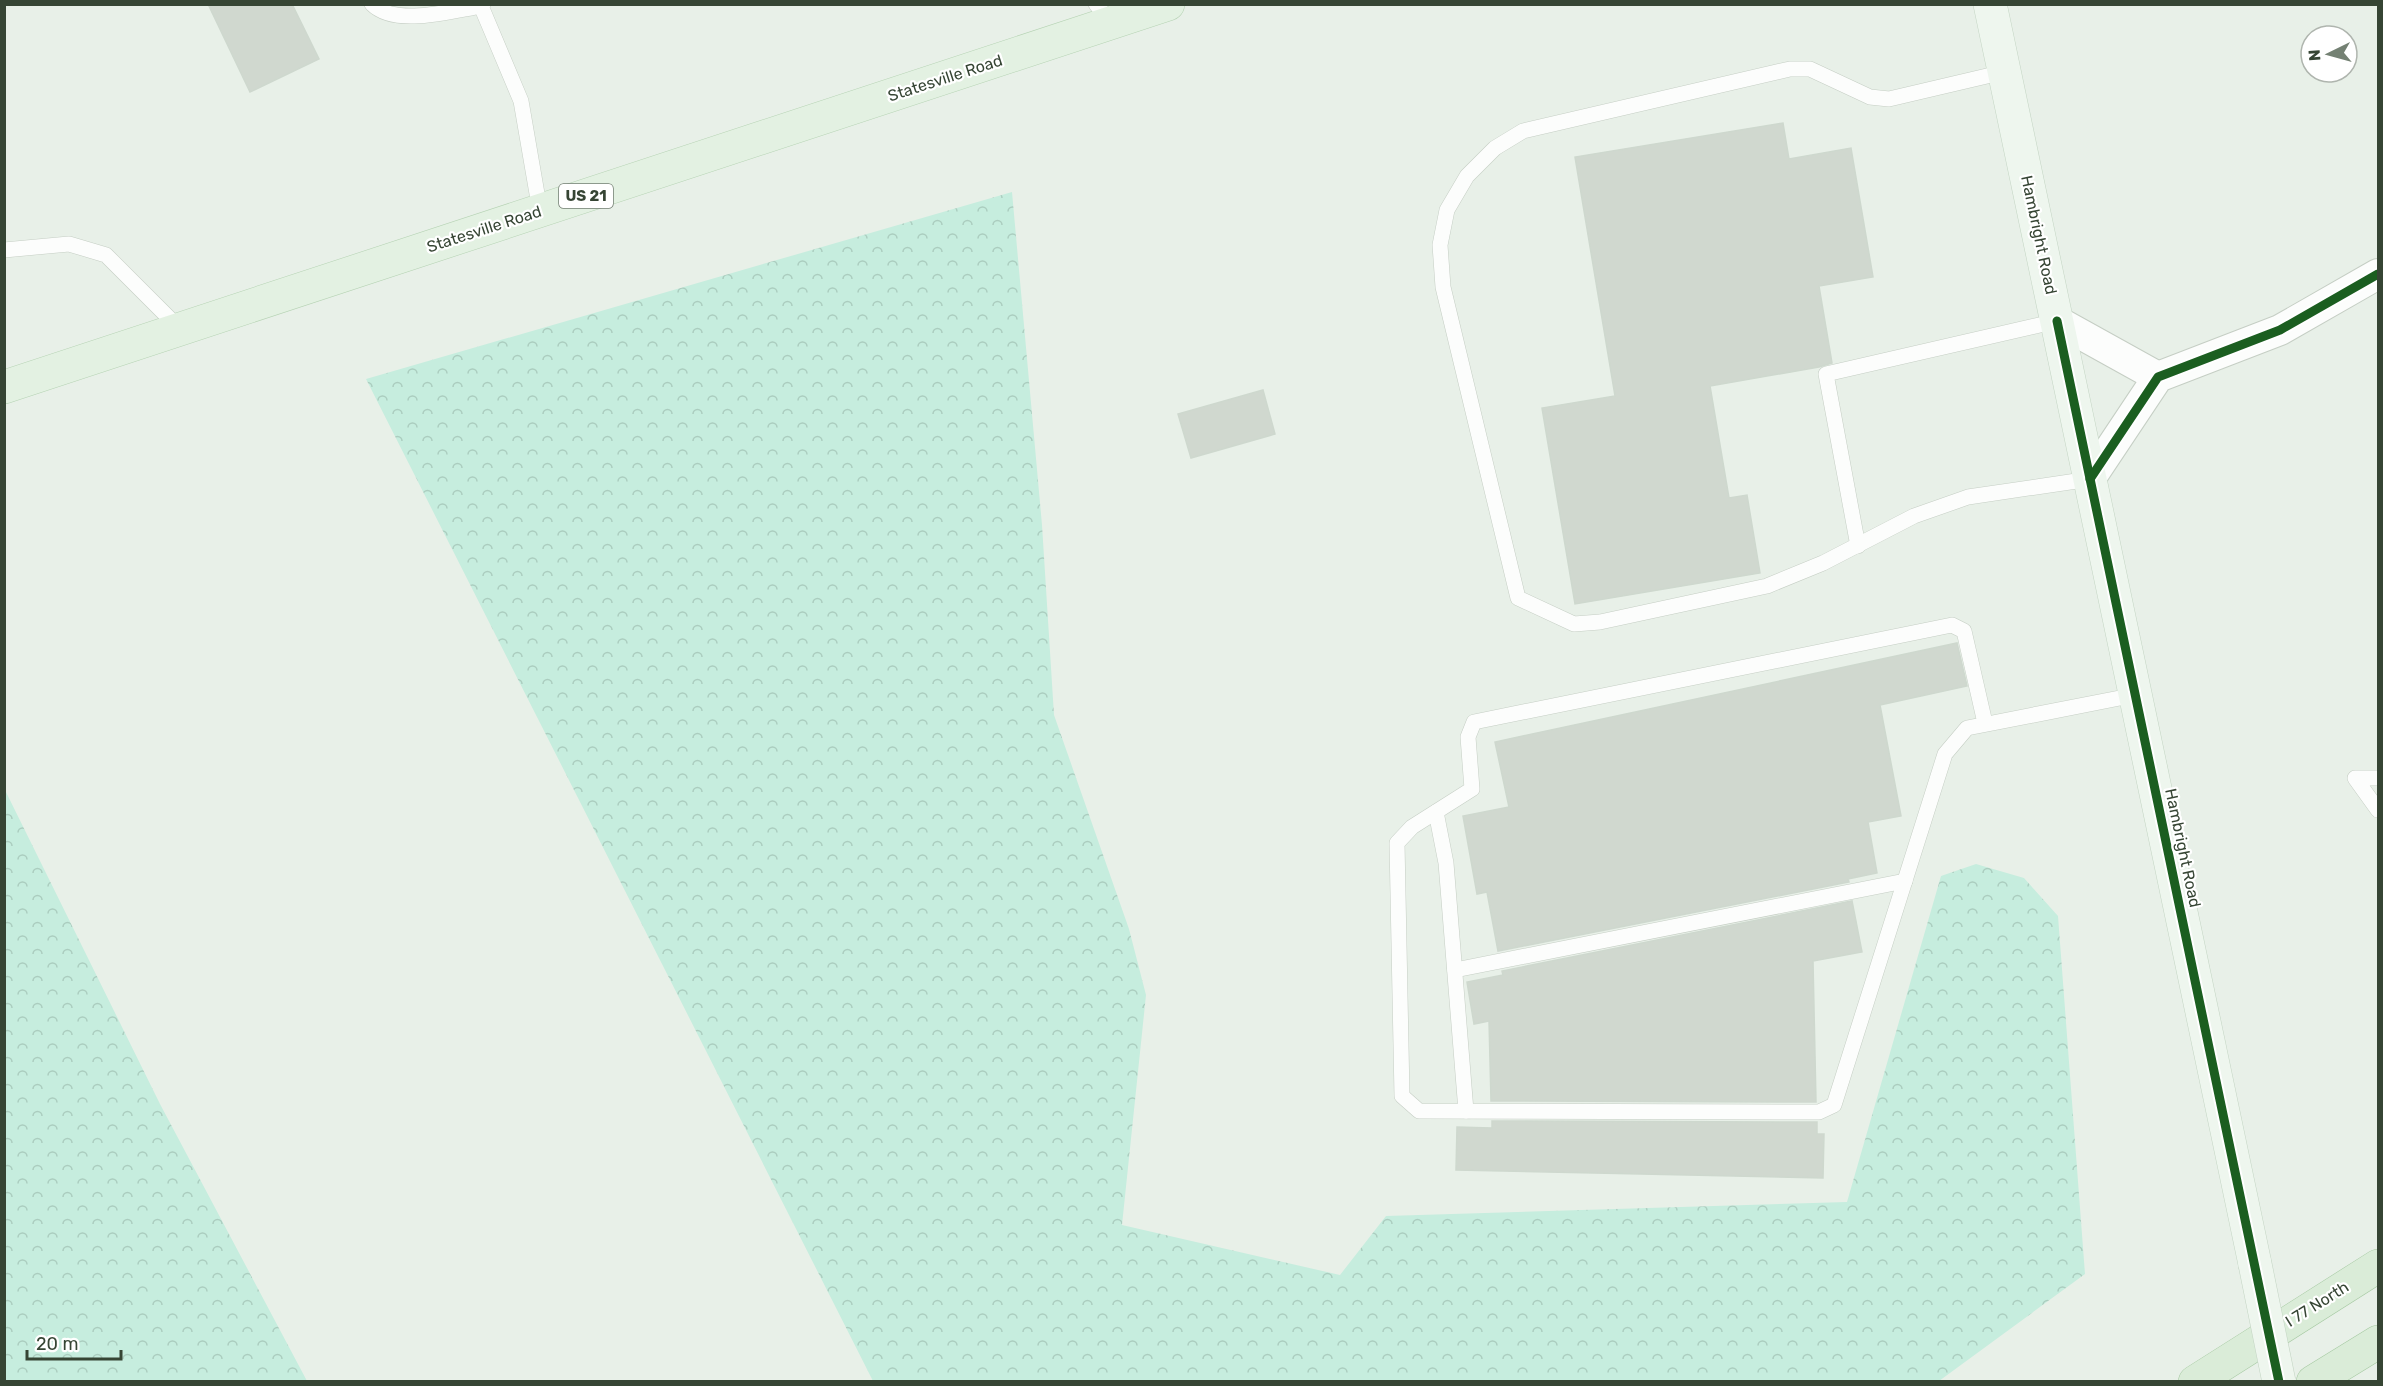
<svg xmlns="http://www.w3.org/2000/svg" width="2383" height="1386" viewBox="0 0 2383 1386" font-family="Rubik,sans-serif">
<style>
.forest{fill:url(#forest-crowns)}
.building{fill:#d0d8cf;stroke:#ced8ce;stroke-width:1.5}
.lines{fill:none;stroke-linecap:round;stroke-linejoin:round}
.lane-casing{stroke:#c5cec4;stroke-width:16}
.street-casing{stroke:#c5cec4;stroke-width:32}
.secondary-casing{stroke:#c3d4c3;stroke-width:34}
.primary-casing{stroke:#b6d3b4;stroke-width:34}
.highway-casing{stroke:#a6c9a2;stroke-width:34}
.lane{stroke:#fcfdfc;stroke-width:15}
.street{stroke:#fcfdfc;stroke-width:30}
.secondary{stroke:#eef6ee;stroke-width:33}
.primary{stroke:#e3f1e2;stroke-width:33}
.highway{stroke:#daecd8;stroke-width:33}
.secondary-bridge-casing{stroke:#c3d4c3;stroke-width:34;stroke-linecap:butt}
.secondary-bridge{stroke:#eef6ee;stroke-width:33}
.cycleway-casing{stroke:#fff;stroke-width:13}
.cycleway{stroke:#1b5e20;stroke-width:9}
.labels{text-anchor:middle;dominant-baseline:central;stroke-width:4.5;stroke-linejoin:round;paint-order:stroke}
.shield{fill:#fff;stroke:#727d71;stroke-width:1.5}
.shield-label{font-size:15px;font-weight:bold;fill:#364534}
.street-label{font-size:16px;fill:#364534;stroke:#fff}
</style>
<defs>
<pattern id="forest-crowns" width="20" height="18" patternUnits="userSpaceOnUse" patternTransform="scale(1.5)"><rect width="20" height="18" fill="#c6edde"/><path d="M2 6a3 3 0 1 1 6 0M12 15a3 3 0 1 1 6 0" fill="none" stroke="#abcdbf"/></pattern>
</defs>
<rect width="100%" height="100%" fill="#e8f0e8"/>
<g class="forest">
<path d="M1012,192L1042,525L1054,715L1129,929L1146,995L1122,1225L1340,1275L1386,1216L1847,1202L1941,876L1976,864L2024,878L2058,916L2085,1274L1939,1381H873L366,379Z"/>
<path d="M4,788L160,1104L307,1381H5Z"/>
</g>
<g class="building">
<path d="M208,4H292L319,59L250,92Z"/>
<path d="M1783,123L1789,159L1851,148L1873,277L1819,286L1832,363L1819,367L1710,386L1729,498L1747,495L1760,573L1575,604L1542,408L1615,396L1575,157Z"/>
<path d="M1263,390L1275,434L1191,458L1178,414Z"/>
<path d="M1957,643L1967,686L1880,705L1901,816L1868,822L1877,873L1848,879L1849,882L1498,951L1487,892L1477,894L1463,816L1509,807L1495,742Z"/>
<path d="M1852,901L1862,952L1813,961L1816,1102L1491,1101L1489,1021L1474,1024L1467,982L1503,975L1502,971Z"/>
<path d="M1492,1121L1817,1122V1134H1824L1823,1178L1456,1170L1457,1127L1492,1128Z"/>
</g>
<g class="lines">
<defs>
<g id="lane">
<path d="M372,4C395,27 451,11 481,6"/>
<path d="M483,4L481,6L521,101L540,211"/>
<path d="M1096,4L1111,23"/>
<path d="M2004,72L1889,99L1870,97L1810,69H1790L1523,131L1495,148L1467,176L1447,210L1440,245L1443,287L1518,598L1574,624L1600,622L1767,586L1823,563L1914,516L1968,497L2090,479"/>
<path d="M4,250L69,244L106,255L180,329"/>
<path d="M1858,546L1826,374L2057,321"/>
<path d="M1985,723L1964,631L1952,625L1474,722L1468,737L1472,789L1412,827L1397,843L1402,1096L1419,1111L1819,1112L1834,1105L1945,754L1967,728L2135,695"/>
<path d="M2378,778H2355L2378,810"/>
<path d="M1436,812L1446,863L1466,1111"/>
<path d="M1455,970L1905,881"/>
</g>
<g id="street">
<path d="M2057,321L2158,377"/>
<path d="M2090,479L2158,377L2280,330L2378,274"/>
</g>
<path id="secondary" d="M1990,4L2255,1264"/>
<path id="primary" d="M4,387L1168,4"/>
<g id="highway">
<path d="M2195,1382L2378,1266"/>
<path d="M2313,1382L2378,1342"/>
</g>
</defs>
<use href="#lane" class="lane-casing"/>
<use href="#street" class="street-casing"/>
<use href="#secondary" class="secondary-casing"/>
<use href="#primary" class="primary-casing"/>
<use href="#highway" class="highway-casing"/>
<use href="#lane" class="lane"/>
<use href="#street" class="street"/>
<use href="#secondary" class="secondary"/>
<use href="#primary" class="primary"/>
<use href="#highway" class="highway"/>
<defs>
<path id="secondary-bridge" d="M2255,1264L2279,1382"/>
</defs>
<use href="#secondary-bridge" class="secondary-bridge-casing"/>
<use href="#secondary-bridge" class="secondary-bridge"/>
<defs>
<g id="cycleway">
<path d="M2057,321L2279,1382"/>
<path d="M2090,479L2158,377L2280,330L2378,274"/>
</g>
</defs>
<use href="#cycleway" class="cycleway-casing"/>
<use href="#cycleway" class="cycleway"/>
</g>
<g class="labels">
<rect class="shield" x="559" y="184" width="54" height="24" rx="4.5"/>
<g class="shield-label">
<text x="586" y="196">US 21</text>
</g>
<g class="street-label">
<text transform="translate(945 78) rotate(-18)">Statesville Road</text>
<text transform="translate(484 229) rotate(-18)">Statesville Road</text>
<text transform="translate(2039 235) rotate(78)">Hambright Road</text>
<text transform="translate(2183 848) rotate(78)">Hambright Road</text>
<text transform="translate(2317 1304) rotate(-32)">I 77 North</text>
</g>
</g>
<rect width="2383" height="1386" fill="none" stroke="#364534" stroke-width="12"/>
<g transform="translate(2329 54) rotate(265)"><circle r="28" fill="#ffffff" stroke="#afb5ae" stroke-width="1.5"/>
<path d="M0-4.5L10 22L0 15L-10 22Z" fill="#748173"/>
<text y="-9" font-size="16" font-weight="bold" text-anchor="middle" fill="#364534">N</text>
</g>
<path d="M27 1350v9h94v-9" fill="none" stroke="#364534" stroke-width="3"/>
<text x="36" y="1350" font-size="18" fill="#364534" stroke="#ffffff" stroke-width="4.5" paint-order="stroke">20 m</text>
</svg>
